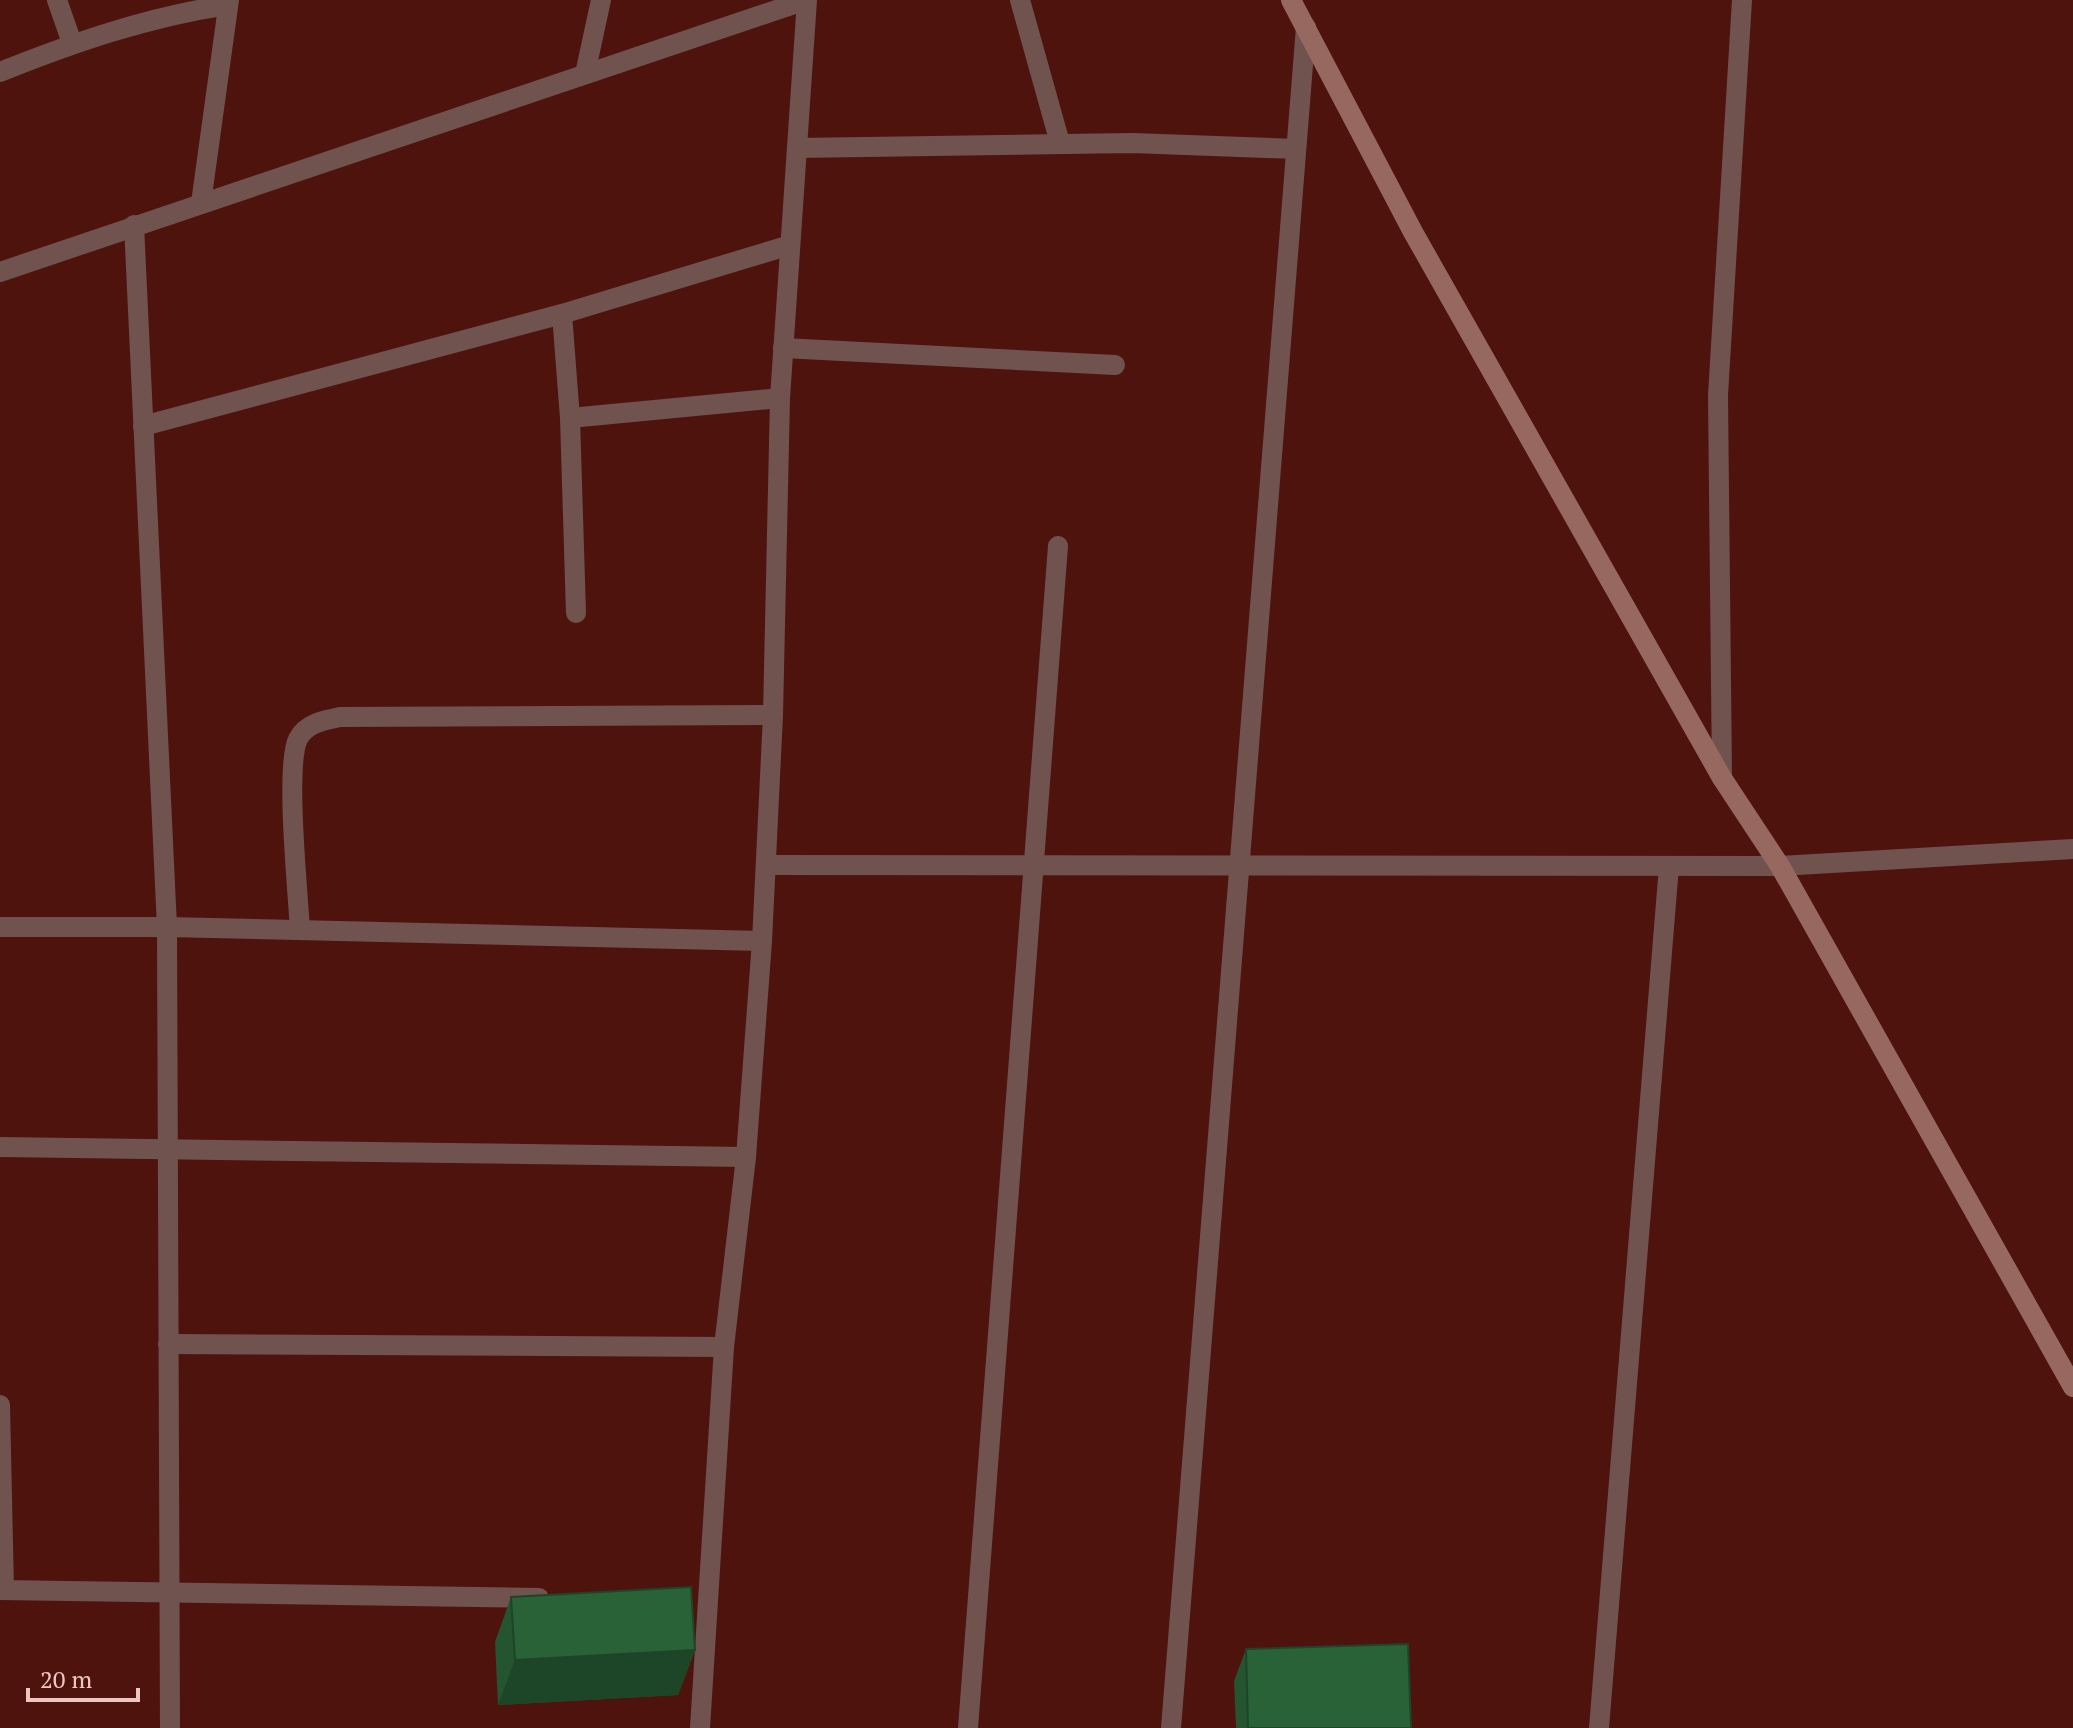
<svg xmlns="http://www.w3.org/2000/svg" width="2073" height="1728" viewBox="0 0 2073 1728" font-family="'PT Serif',serif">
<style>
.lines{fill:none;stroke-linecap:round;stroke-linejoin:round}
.street{stroke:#70534e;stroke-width:20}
.secondary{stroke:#966860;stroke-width:20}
.wall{fill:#245430}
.shaded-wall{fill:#1d4527}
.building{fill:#2a6238;stroke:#1d4527;stroke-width:2}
</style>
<rect width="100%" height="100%" fill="#4f130d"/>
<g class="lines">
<g class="street">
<path d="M57,0L72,43"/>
<path d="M1020,0L1060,143"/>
<path d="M0,72C75,42 148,17 227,5"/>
<path d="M585,74L601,0"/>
<path d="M797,148L1132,143L1296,149"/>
<path d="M201,203L229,0"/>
<path d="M134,225L167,927L170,1728"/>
<path d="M0,272L806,0"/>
<path d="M562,314L570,418L576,613"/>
<path d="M783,348L1115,365"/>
<path d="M570,418L780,398"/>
<path d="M143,426L562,314L790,245"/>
<path d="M1722,778L1718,395L1742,0"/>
<path d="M766,865L1780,866L2073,849"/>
<path d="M0,927H167L762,941"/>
<path d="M300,930C298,893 285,766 298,739C306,723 325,720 340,717L773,715"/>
<path d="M0,1147L746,1157"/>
<path d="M168,1344L724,1347"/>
<path d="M0,1405L4,1590"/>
<path d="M0,1590L539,1598"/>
<path d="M700,1728L724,1347L746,1157L762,941L773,715L780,398L807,0"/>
<path d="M968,1728L1058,546"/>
<path d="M1171,1728L1306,27"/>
<path d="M1599,1728L1669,866"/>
</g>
<path class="secondary" d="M1291,0L1413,232L1722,778L1780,866L2073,1387"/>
</g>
<g class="wall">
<path d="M511,1597L695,1650L678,1695L498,1705L495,1642Z"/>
<path d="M1246,1649L1411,1728H1236L1234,1681Z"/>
</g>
<path class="shaded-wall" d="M695,1650L678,1695L498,1705L515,1660Z"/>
<g class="building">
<path d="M691,1587L695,1650L515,1660L511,1597Z"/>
<path d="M1408,1644L1411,1728H1248L1246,1649Z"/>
</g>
<path d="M28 1688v12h110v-12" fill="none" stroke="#eec7c0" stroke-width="4"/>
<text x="40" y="1688" font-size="24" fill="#eec7c0" stroke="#4f130d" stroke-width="6" paint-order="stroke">20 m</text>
</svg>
